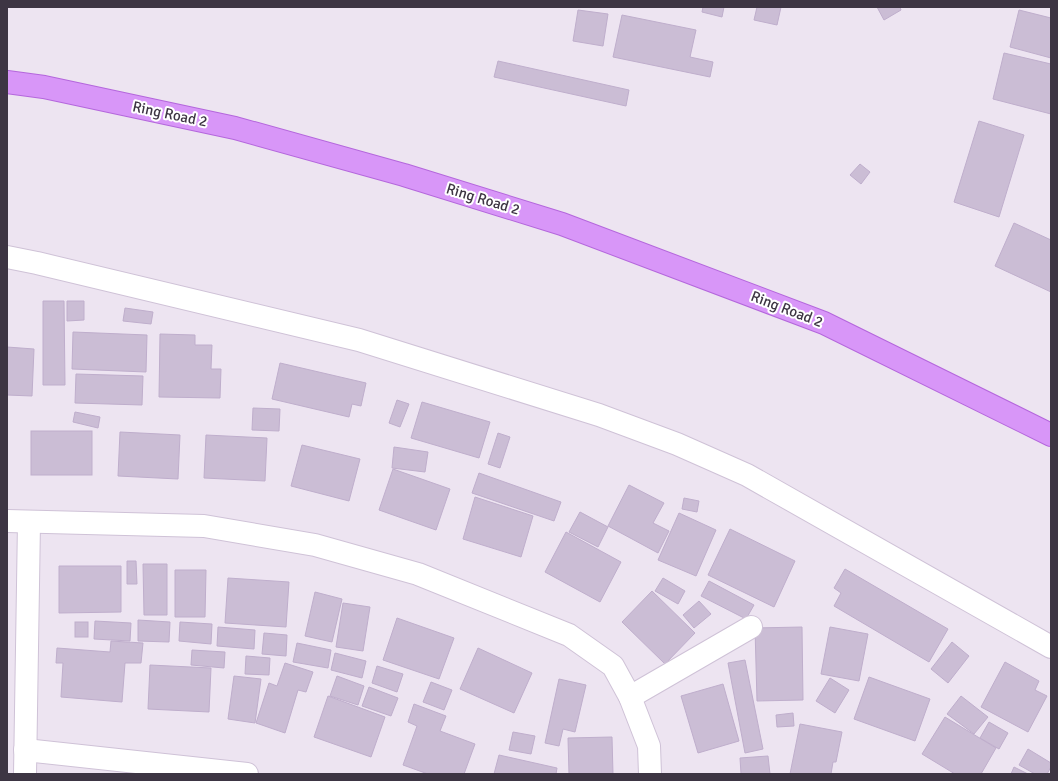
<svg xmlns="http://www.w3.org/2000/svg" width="1058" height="781" viewBox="0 0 1058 781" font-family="Signika,sans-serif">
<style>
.building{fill:#cbbdd5;stroke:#bfaecc}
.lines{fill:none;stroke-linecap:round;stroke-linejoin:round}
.minor-casing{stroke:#cfc2d7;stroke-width:24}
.primary-casing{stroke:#b467dc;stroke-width:24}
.minor{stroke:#fff;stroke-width:22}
.primary{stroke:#d896f8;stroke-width:22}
.labels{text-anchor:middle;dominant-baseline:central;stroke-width:4;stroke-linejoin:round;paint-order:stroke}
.street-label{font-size:15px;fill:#3d3543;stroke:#fff}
</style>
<rect width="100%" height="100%" fill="#ede4f1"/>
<g class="building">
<path d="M703,7H724L722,17L702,12Z"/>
<path d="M757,7H781L777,25L754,20Z"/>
<path d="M877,7H900L901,10L884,20Z"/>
<path d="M578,10L608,14L603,46L573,41Z"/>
<path d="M1019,10L1051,18V58L1010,47Z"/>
<path d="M622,15L696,30L690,57L713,62L710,77L613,57Z"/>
<path d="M1004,53L1051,64V114L993,99Z"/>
<path d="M498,61L629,90L626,106L494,77Z"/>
<path d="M979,121L1024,135L999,217L954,202Z"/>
<path d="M860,164L870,172L861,184L850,175Z"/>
<path d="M1014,223L1051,240V292L995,266Z"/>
<path d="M43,301H64L65,385H43Z"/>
<path d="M67,301H84V320L67,321Z"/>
<path d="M125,308L153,312L151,324L123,321Z"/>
<path d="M73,332L147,335L146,372L72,369Z"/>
<path d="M160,334L195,335V345H212L211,369H221L220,398L159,397Z"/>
<path d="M7,347L34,349L32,396L7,395Z"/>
<path d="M280,363L366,383L361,406L352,404L349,417L272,399Z"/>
<path d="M76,374L143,376L142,405L75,403Z"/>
<path d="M397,400L409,404L400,427L389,423Z"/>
<path d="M422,402L490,422L479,458L411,438Z"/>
<path d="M253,408L280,409L279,431L252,430Z"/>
<path d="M75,412L100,417L98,428L73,422Z"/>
<rect x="31" y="431" width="61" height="44"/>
<path d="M120,432L180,435L178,479L118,476Z"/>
<path d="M498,433L510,437L500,468L488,464Z"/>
<path d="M206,435L267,438L265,481L204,478Z"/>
<path d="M302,445L360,459L349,501L291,486Z"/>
<path d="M394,447L428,452L425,472L392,468Z"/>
<path d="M393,469L450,489L436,530L379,510Z"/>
<path d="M479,473L561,502L554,521L472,493Z"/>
<path d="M629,485L664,503L653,523L669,531L658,553L608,526Z"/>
<path d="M475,497L533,516L521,557L463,539Z"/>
<path d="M684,498L699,501L697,512L682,509Z"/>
<path d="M580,512L608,527L598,547L569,532Z"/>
<path d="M679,513L716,530L696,576L658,560Z"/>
<path d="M730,529L795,561L774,607L708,575Z"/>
<path d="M566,532L621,562L600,602L545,572Z"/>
<path d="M127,561H136L137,584H127Z"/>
<path d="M143,564H167V615H144Z"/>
<path d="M59,566H121V612L59,613Z"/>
<path d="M845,569L948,629L929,662L834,606L841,593L834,588Z"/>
<path d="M175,570H206L205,617H175Z"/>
<path d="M228,578L289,582L286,627L225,623Z"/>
<path d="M663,578L685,591L678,604L655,591Z"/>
<path d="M709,581L754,605L746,619L701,596Z"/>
<path d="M652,591L695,633L665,664L622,622Z"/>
<path d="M315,592L342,599L332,642L305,636Z"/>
<path d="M699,601L711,614L694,628L683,615Z"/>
<path d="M343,603L370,607L363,651L336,647Z"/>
<path d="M397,618L454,638L439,679L383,660Z"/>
<path d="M138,620L170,622L169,642L138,641Z"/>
<path d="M95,621L131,623L130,641L94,639Z"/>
<rect x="75" y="622" width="13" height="15"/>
<path d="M180,622L212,624L211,644L179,641Z"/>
<path d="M218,627L255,630L254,649L217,646Z"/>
<path d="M802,627L803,700L757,701L755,628Z"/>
<path d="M830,627L868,634L859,681L821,674Z"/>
<path d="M264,633L287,635L286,656L262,654Z"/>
<path d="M111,641L143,643L141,663H125L122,702L61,697L63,663H56L57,648L110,652Z"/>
<path d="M952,642L969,656L948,683L931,669Z"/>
<path d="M297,643L331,650L328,668L293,662Z"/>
<path d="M478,648L532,673L514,713L460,689Z"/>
<path d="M192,650L225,652L224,668L191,665Z"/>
<path d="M335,653L366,661L362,678L331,670Z"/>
<path d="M246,656L270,658L269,675L245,674Z"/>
<path d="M745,660L763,749L745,753L728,663Z"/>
<path d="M1005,662L1039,681L1035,690L1047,696L1028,732L981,707Z"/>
<path d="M285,663L313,672L306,692L298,690L285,733L256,723L269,683L277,686Z"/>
<path d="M150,665L211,668L209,712L148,709Z"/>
<path d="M377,666L403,674L397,692L372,683Z"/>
<path d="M234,676L261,679L255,723L228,719Z"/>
<path d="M337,676L364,686L358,705L330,696Z"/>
<path d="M869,677L930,699L915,741L854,719Z"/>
<path d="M830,678L849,690L835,713L816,701Z"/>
<path d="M559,679L586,685L575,732L563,729L559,746L545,743Z"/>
<path d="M431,682L452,690L444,710L423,702Z"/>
<path d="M723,684L739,741L698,753L681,696Z"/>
<path d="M369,687L398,698L391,716L362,706Z"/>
<path d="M328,696L385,717L371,757L314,737Z"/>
<path d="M961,696L988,717L974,734L947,714Z"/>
<path d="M414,704L446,716L440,731L475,744L464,774H428L403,765L417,726L408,722Z"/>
<path d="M793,713L794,726L777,727L776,715Z"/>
<path d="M945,717L996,748L981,774H955L922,754Z"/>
<path d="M989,722L1008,733L999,749L980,738Z"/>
<path d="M800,724L842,732L836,762H833L831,774H790Z"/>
<path d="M513,732L535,736L531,754L509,750Z"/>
<path d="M612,737L613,774H569L568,738Z"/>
<path d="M1028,749L1051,763V767L1047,774H1035L1019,765Z"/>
<path d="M499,755L557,768L556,774H494Z"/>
<path d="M768,756L770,774H741L740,758Z"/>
<path d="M1014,767L1028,774H1011Z"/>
</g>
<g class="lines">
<defs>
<g id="minor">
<path d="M7,257L37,263L359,340L599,415L677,444L747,475L1051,647"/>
<path d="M7,521L204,526L315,545L418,574L569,635L613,666L630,697L649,746L650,774"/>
<path d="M630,697L751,627"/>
<path d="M25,750L247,774"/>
<path d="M25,774L29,522"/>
</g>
<path id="primary" d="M7,82L44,87L235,128L404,175L562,224L824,323L1051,435"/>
</defs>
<use href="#minor" class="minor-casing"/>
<use href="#primary" class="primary-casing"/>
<use href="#minor" class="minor"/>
<use href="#primary" class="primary"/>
</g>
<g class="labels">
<g class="street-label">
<text transform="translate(170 114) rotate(12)">Ring Road 2</text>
<text transform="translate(483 199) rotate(17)">Ring Road 2</text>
<text transform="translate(787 309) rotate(21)">Ring Road 2</text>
</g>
</g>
<rect width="1058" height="781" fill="none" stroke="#3d3543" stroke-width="16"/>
</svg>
